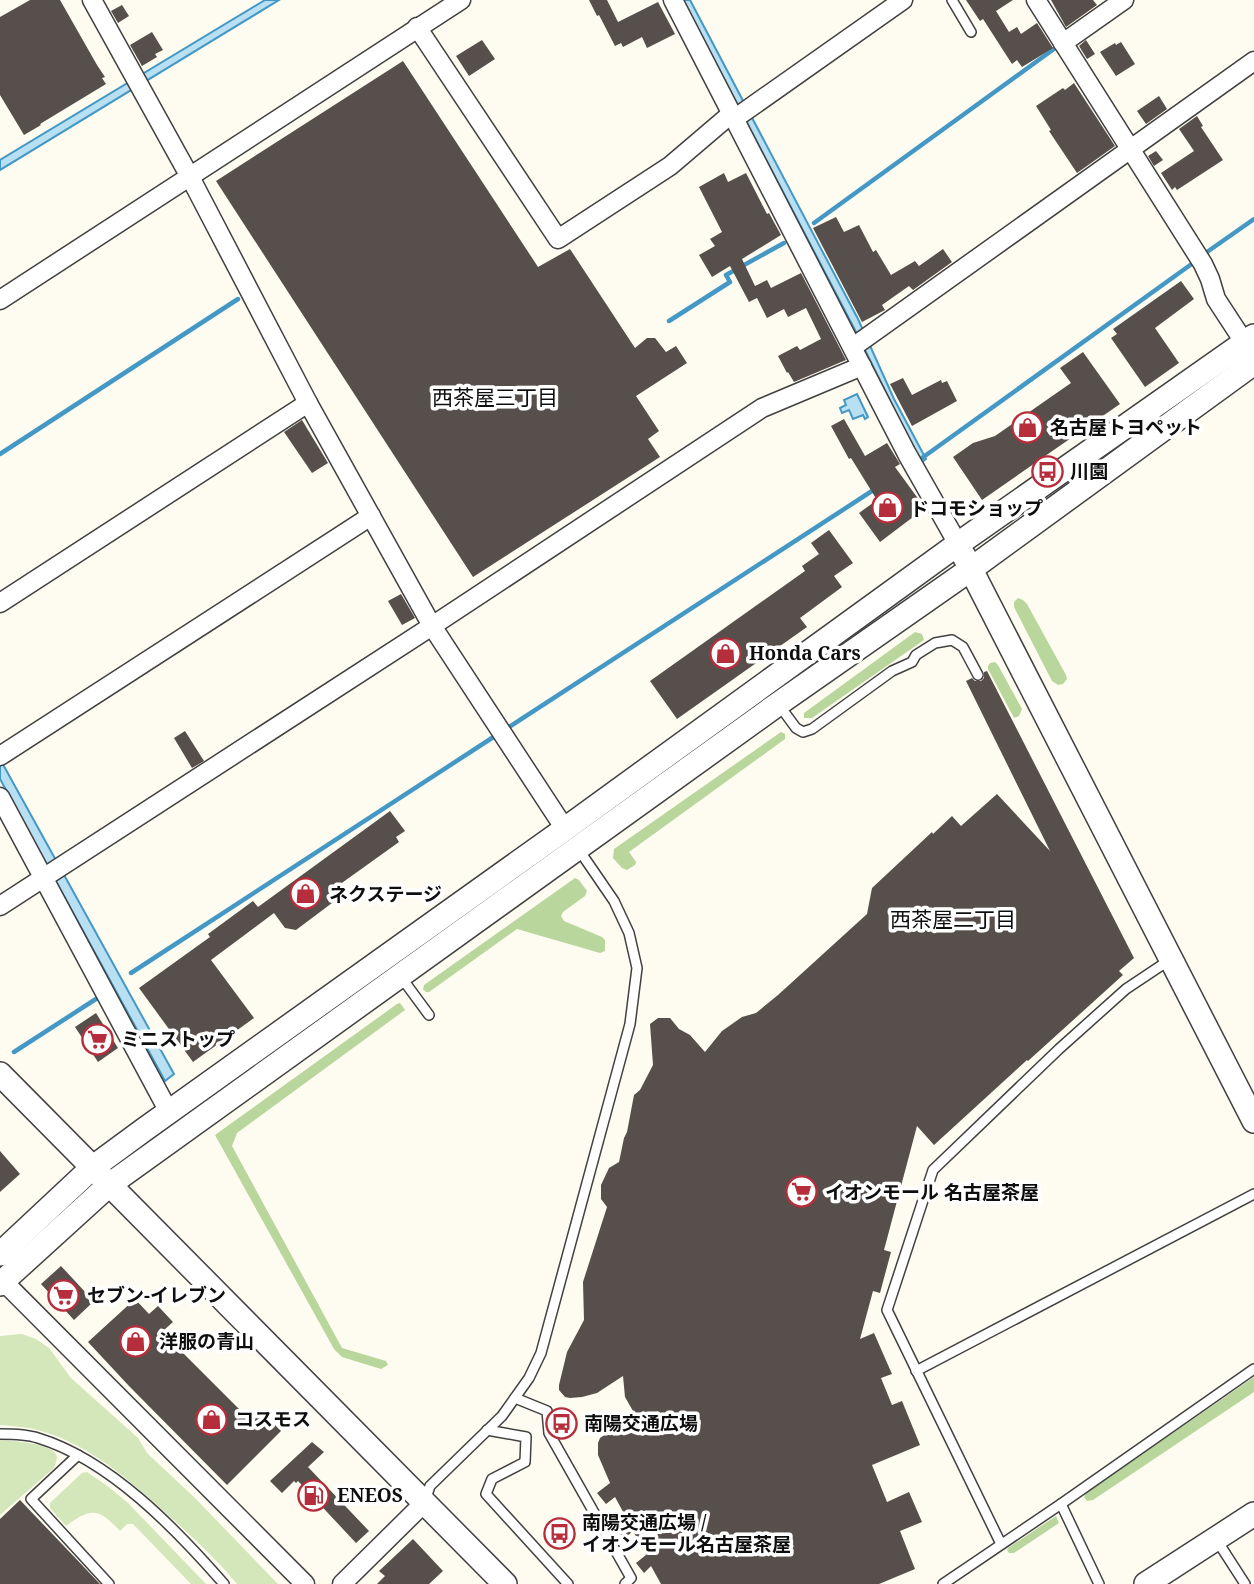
<svg xmlns="http://www.w3.org/2000/svg" width="1254" height="1584" viewBox="0 0 1254 1584" font-family="'Noto Serif','Noto Sans JP',serif">
<style>
.green{fill:#d4e7bb}
.forest{fill:#b9d69c}
.water{fill:#b8e0f2;stroke:#4398c5;stroke-width:2}
.lines{fill:none;stroke-linecap:round;stroke-linejoin:round}
.stream{stroke:#4398c5;stroke-width:4.5}
.building{fill:#564f4b}
.service-casing{stroke:#414141;stroke-width:12}
.minor-casing{stroke:#414141;stroke-width:21}
.tertiary-casing{stroke:#414141;stroke-width:26}
.service{stroke:#fff;stroke-width:9}
.minor{stroke:#fff;stroke-width:18}
.tertiary{stroke:#fff;stroke-width:23}
.labels{text-anchor:middle;dominant-baseline:central;stroke-width:7;stroke-linejoin:round;paint-order:stroke}
.poi-label{font-size:19px;font-weight:bold;fill:#0e0e0e;stroke:#fff;text-anchor:start}
.neighbourhood-label{font-size:21px;fill:#0e0e0e;stroke:#fff}
</style>
<rect width="100%" height="100%" fill="#fefbf0"/>
<g class="green">
<path d="M22,1334L36,1339L49,1348L71,1378L138,1438L147,1453L195,1498L278,1584H237C220,1563 200,1544 180,1526C139,1488 93,1445 38,1430C25,1427 13,1426 0,1425V1336Z"/>
<path d="M0,1440C12,1441 55,1443 57,1457C57,1460 55,1465 54,1468L0,1515Z"/>
<path d="M87,1472L106,1485L128,1503L206,1584H191L133,1524H127L120,1531C99,1508 91,1507 66,1526L50,1508V1503L82,1473Z"/>
</g>
<g class="forest">
<path d="M1018,598L1023,600L1027,604L1066,675L1067,679L1063,684L1058,685L1052,681L1014,607V602Z"/>
<path d="M915,632L922,634L924,640L812,718H804V713Z"/>
<path d="M995,662L998,665L1022,709L1019,716L1014,718L988,669V666L990,663Z"/>
<path d="M781,732L785,734V739L629,852L636,862L635,865L627,870L622,868L613,858L614,849Z"/>
<path d="M575,878L579,880L587,891L585,896L563,912L561,916L564,921L602,937L605,940V951L600,953L517,929L429,992H426L423,989L424,985Z"/>
<path d="M400,1003L405,1010L237,1133L232,1146L342,1348L386,1361L388,1365L381,1369L342,1357L334,1349L215,1135L397,1004Z"/>
<path d="M1254,1377V1392L1093,1500L1087,1501L1084,1497L1086,1493Z"/>
<path d="M1056,1516L1059,1523L1014,1553H1009L1007,1550L1008,1548Z"/>
</g>
<g class="water">
<path d="M265,0H279L0,170V160Z"/>
<path d="M683,0H690L858,319L894,399L926,459L921,463L856,332Z"/>
<path d="M857,394L868,417L865,419L863,415L853,419L849,410L842,413L840,408L846,405L844,400Z"/>
<path d="M0,759L174,1074L165,1081L0,779Z"/>
</g>
<g class="lines">
<g class="stream">
<path d="M814,223L1058,46"/>
<path d="M1207,252L1254,219"/>
<path d="M669,321L730,282L726,275L784,243"/>
<path d="M0,454L238,299"/>
<path d="M922,458L1193,263"/>
<path d="M509,727L875,489"/>
<path d="M131,973L495,736"/>
<path d="M14,1052L99,997"/>
</g>
</g>
<g class="building">
<path d="M30,0H60L97,65L105,77L102,78L106,84L40,124L41,125L24,135L0,95V17Z"/>
<path d="M589,0H607L618,22L658,2L675,34L647,48L642,37L623,47L621,43L615,46L599,15L597,16Z"/>
<path d="M966,0H1013L996,11L1009,32L1017,27L1021,34L1037,23L1053,48L1022,67L1017,60L1012,64L983,19L980,21Z"/>
<path d="M1051,0H1093L1097,5L1066,27Z"/>
<path d="M122,5L129,16L118,23L111,11Z"/>
<path d="M152,32L163,50L155,54L157,57L142,66L130,45Z"/>
<path d="M482,40L495,59L469,76L456,56Z"/>
<path d="M1086,40L1095,54L1087,59L1079,46Z"/>
<path d="M1121,42L1135,64L1116,76L1100,52L1115,43L1116,45Z"/>
<path d="M403,61L538,267L570,249L635,348L647,338H655L666,352L676,346L687,363L636,396L659,431L648,439L660,457L473,577L216,181Z"/>
<path d="M1074,83L1115,146L1077,173L1049,131L1051,130L1036,106L1063,88L1065,90Z"/>
<path d="M1159,96L1167,109L1146,124L1137,111Z"/>
<path d="M1197,116L1203,126L1201,127L1223,160L1177,190L1175,187L1172,190L1161,173L1194,151L1179,129Z"/>
<path d="M1156,151L1163,160L1154,166L1148,156Z"/>
<path d="M724,173L728,182L746,173L767,214L769,213L781,235L742,259L755,286L767,280L771,288L801,273L846,360L794,382L788,372L787,373L778,356L797,346L800,350L821,339L806,308L788,317L784,309L767,318L757,298L749,302L730,266L712,277L699,255L715,246L710,239L722,232L699,187Z"/>
<path d="M836,217L844,232L859,225L873,252L876,250L891,275L915,261L919,266L943,249L952,262L913,290L909,286L882,305L885,310L862,322L813,228Z"/>
<path d="M1181,281L1194,299L1155,328L1179,363L1145,387L1111,338L1117,334L1113,329Z"/>
<path d="M1083,352L1120,404L982,500L953,457L973,443L995,436L1071,383L1060,368Z"/>
<path d="M903,378L912,395L941,380L942,383L947,381L957,401L912,426L890,384Z"/>
<path d="M844,419L865,456L887,443L900,464L895,467L925,508L880,542L859,513L877,500L851,458L849,459L831,426Z"/>
<path d="M302,420L328,463L312,473L284,432Z"/>
<path d="M829,530L853,563L834,576L842,587L800,618L807,627L677,719L650,681L805,571L802,566L819,554L811,543Z"/>
<path d="M401,594L415,618L402,625L388,601Z"/>
<path d="M987,671L1134,958L1119,971L1123,975L1028,1061L1027,1060L934,1145L917,1126L884,1250L891,1252L880,1293L873,1291L860,1339L874,1333L892,1374L881,1378L892,1405L902,1401L920,1445L872,1465L887,1502L909,1492L922,1522L900,1531L915,1569L879,1584H661L651,1566L644,1573L636,1563L646,1555L633,1531L624,1539L616,1528L627,1519L615,1497L606,1504L597,1493L610,1483L598,1455V1443L600,1438L612,1430H620L636,1434L633,1411L625,1397L623,1376L597,1393L582,1397L570,1398L565,1397L559,1390V1385L567,1352L584,1320L583,1282L607,1207L601,1199V1185L609,1168L619,1162L624,1138L627,1132L634,1095L640,1090L653,1065L650,1024L658,1018H670L679,1029L690,1035L705,1052L722,1031L742,1017L756,1013L778,995L867,914L872,888L932,832L933,834L952,816L961,826L997,794L1050,851L966,681L972,678L975,681H981L984,678V672Z"/>
<path d="M185,731L204,761L192,768L174,738Z"/>
<path d="M390,811L405,831L396,837L399,842L339,885L336,900L296,930L285,928L274,913L211,960L254,1018L193,1062L139,988L210,937L208,934L253,901L258,907Z"/>
<path d="M96,1013L118,1048L98,1062L75,1027Z"/>
<path d="M0,1151L20,1174L0,1192Z"/>
<path d="M61,1266L88,1295L86,1297L92,1303L74,1320L41,1284Z"/>
<path d="M135,1299L149,1314L158,1306L173,1322L164,1330L180,1347L178,1348L252,1422L262,1412L281,1431L227,1485L129,1386L88,1342Z"/>
<path d="M312,1442L324,1452L308,1467L369,1531L356,1543L298,1481L296,1483L294,1481L282,1493L270,1481Z"/>
<path d="M20,1500L82,1565L100,1584H0V1519Z"/>
<path d="M413,1539L443,1571L429,1584H377L385,1576L379,1571Z"/>
</g>
<g class="lines">
<defs>
<g id="service">
<path d="M952,0L971,32"/>
<path d="M779,705L796,728L803,732L812,729L892,671L912,662L916,655L935,643L952,640L963,647L978,675"/>
<path d="M401,977L429,1015"/>
<path d="M916,1371L1254,1194"/>
<path d="M515,1398L547,1411L549,1433L631,1578L625,1584"/>
<path d="M487,1430L526,1437L525,1462L492,1479L486,1494L568,1584"/>
<path d="M0,1434C12,1434 26,1434 38,1438C110,1460 176,1529 224,1584"/>
<path d="M78,1455L31,1499L109,1584"/>
<path d="M425,1501L430,1486L502,1416L529,1378L541,1353L630,1024L637,968L629,933L614,901L579,850"/>
<path d="M1061,1504L1099,1584"/>
<path d="M1216,1539L1245,1584"/>
<path d="M1001,1544L887,1310L933,1170L1059,1049L1126,989L1171,959"/>
<path d="M943,1584L1061,1504L1254,1369"/>
</g>
<g id="minor">
<path d="M92,0L190,177L308,403L432,626L565,829"/>
<path d="M673,0L907,454L958,544"/>
<path d="M1036,0L1203,264L1210,279L1216,299L1250,351"/>
<path d="M417,27L558,239L670,166L731,114"/>
<path d="M1063,43L1124,0"/>
<path d="M734,119L903,0"/>
<path d="M0,300L461,0"/>
<path d="M853,347L1254,61"/>
<path d="M0,603L308,403"/>
<path d="M0,756L371,516"/>
<path d="M0,797L169,1112"/>
<path d="M0,906L432,626L762,408L862,366"/>
<path d="M3,1281L305,1584"/>
<path d="M342,1584L425,1502"/>
</g>
<g id="tertiary">
<path d="M964,556L1254,1121"/>
<path d="M0,1074L505,1584"/>
<path d="M0,1254L92,1168L145,1129L565,829L958,544L1254,336"/>
<path d="M0,1284L109,1185L778,704L971,569L1254,363"/>
<path d="M1146,1584L1254,1514"/>
</g>
</defs>
<use href="#service" class="service-casing"/>
<use href="#minor" class="minor-casing"/>
<use href="#tertiary" class="tertiary-casing"/>
<use href="#service" class="service"/>
<use href="#minor" class="minor"/>
<use href="#tertiary" class="tertiary"/>
</g>
<defs>
<symbol id="shop-ring" viewBox="-11 -11 22 22"><circle r="9.5" fill="#fff" stroke="#b62e3c" stroke-width="1.5"/><path d="M-5-2.5h2.3a2.7 3.5 0 0 1 5.4 0H5L5.5 6h-11ZM-1.5-2.5h3a1.5 2.3 0 0 0-3 0Z" fill="#b62e3c"/></symbol>
<symbol id="bus-ring" viewBox="-11 -11 22 22"><circle r="9.5" fill="#fff" stroke="#b62e3c" stroke-width="1.5"/><path d="M-5-6H5V4H4V6H2V4H-2V6H-4V4H-5ZM-3.5-4V0h7V-4ZM-3.5 1.2v1.5H-2V1.2ZM2 1.2v1.5H3.5V1.2Z" fill="#b62e3c"/></symbol>
<symbol id="supermarket-ring" viewBox="-11 -11 22 22"><circle r="9.5" fill="#fff" stroke="#b62e3c" stroke-width="1.5"/><path d="M-6-5.5h2.5l.6 2H6L4.5 2H-2.5L-4.4-4H-6ZM-1.5 3.2a1.3 1.3 0 1 0 .1 0ZM3 3.2a1.3 1.3 0 1 0 .1 0Z" fill="#b62e3c"/></symbol>
<symbol id="fuel-ring" viewBox="-11 -11 22 22"><circle r="9.5" fill="#fff" stroke="#b62e3c" stroke-width="1.5"/><path d="M-5.5-6h7V0h2V4h1.3V-2.5L3-4.5l.8-.8L6-3V5H2.5V1h-1V6h-7ZM-4.2-4.7v3.2H.2V-4.7Z" fill="#b62e3c"/></symbol>
</defs>
<g fill-rule="evenodd">
<use href="#shop-ring" x="1010" y="410" width="35" height="35"/>
<use href="#bus-ring" x="1030" y="454" width="35" height="35"/>
<use href="#shop-ring" x="870" y="490" width="35" height="35"/>
<use href="#shop-ring" x="708" y="636" width="35" height="35"/>
<use href="#shop-ring" x="288" y="876" width="35" height="35"/>
<use href="#supermarket-ring" x="80" y="1022" width="35" height="35"/>
<use href="#supermarket-ring" x="784" y="1174" width="35" height="35"/>
<use href="#supermarket-ring" x="46" y="1278" width="35" height="35"/>
<use href="#shop-ring" x="118" y="1324" width="35" height="35"/>
<use href="#shop-ring" x="194" y="1402" width="35" height="35"/>
<use href="#bus-ring" x="544" y="1406" width="35" height="35"/>
<use href="#fuel-ring" x="296" y="1478" width="35" height="35"/>
<use href="#bus-ring" x="542" y="1516" width="35" height="35"/>
</g>
<g class="labels">
<g class="poi-label">
<text x="1050" y="427">名古屋トヨペット</text>
<text x="1070" y="471">川園</text>
<text x="910" y="508">ドコモショップ</text>
<text x="749" y="653">Honda Cars</text>
<text x="329" y="894">ネクステージ</text>
<text x="121" y="1039">ミニストップ</text>
<text x="825" y="1192">イオンモール 名古屋茶屋</text>
<text x="87" y="1295">セブン-イレブン</text>
<text x="159" y="1341">洋服の青山</text>
<text x="235" y="1419">コスモス</text>
<text x="584" y="1423">南陽交通広場</text>
<text x="337" y="1495">ENEOS</text>
<text x="582" y="1522">南陽交通広場 /<tspan x="582" dy="22">イオンモール名古屋茶屋</tspan></text>
</g>
<g class="neighbourhood-label">
<text x="495" y="397">西茶屋三丁目</text>
<text x="953" y="919">西茶屋二丁目</text>
</g>
</g>
</svg>
